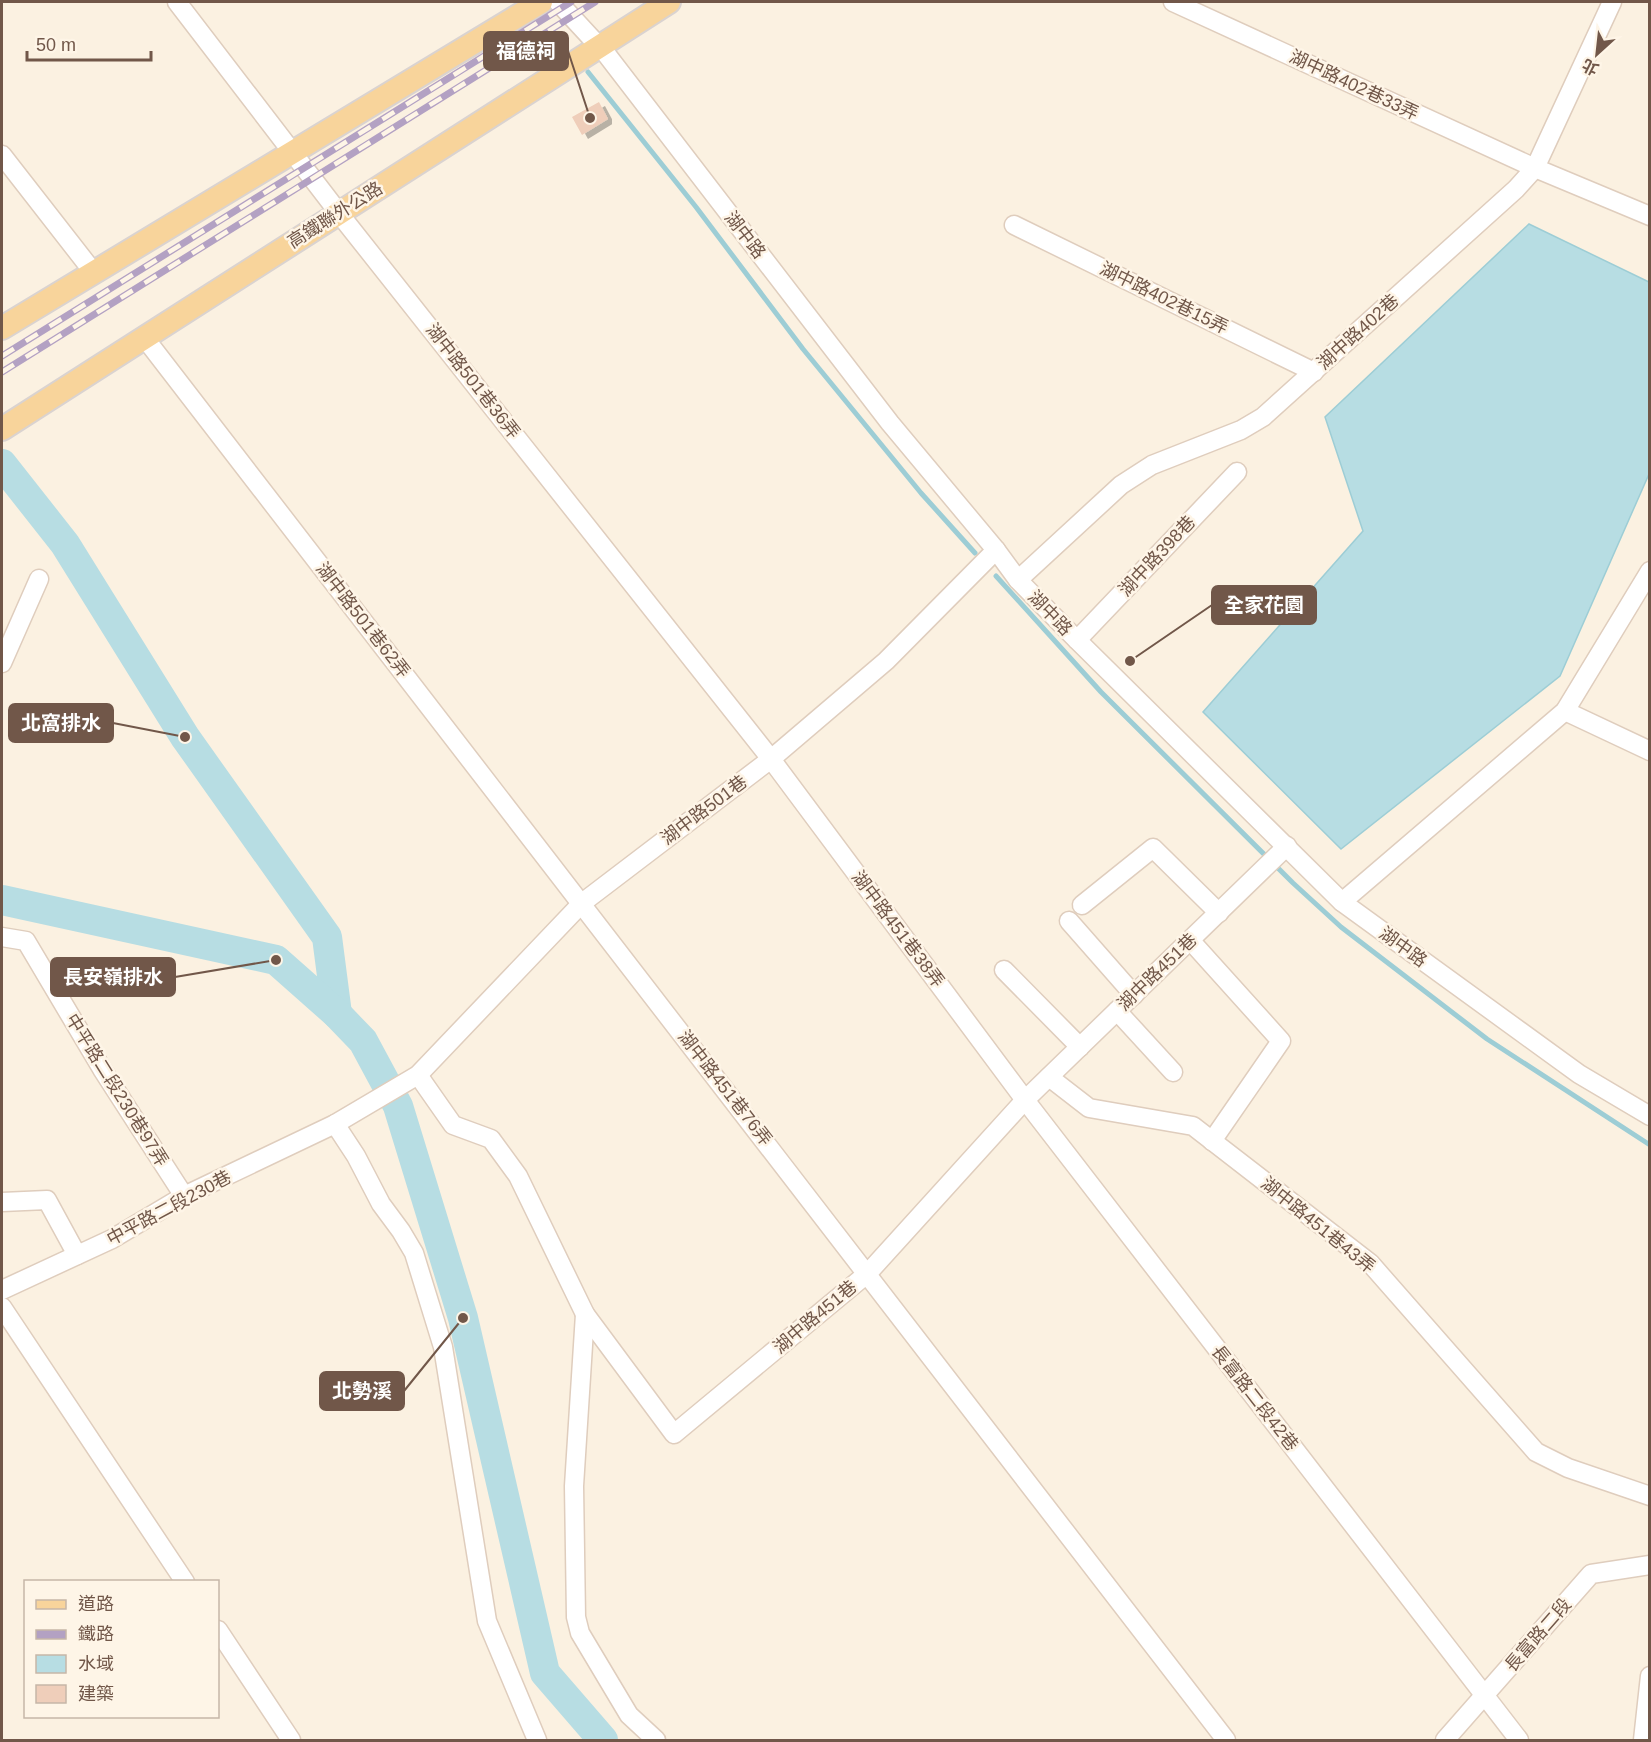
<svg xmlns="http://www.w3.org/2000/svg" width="1651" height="1742" viewBox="0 0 1651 1742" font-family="Helvetica,'Noto Sans TC',sans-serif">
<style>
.water{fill:#b7dde3;stroke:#9dcdd5;stroke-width:1.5}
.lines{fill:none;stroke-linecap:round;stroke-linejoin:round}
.stream{stroke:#9dcdd5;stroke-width:5}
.river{stroke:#b7dde3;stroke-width:30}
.building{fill:#efceba;filter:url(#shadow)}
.minor-casing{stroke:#dfcdbd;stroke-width:21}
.major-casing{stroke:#dad3d0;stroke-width:26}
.minor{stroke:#fff;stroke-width:18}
.major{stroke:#f8d49b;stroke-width:22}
.rail-casing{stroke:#b3a1c3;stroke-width:7}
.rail{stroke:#fef5e7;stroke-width:4.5;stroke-dasharray:14;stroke-linecap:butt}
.labels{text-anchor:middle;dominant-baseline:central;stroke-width:5;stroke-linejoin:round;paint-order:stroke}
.street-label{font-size:18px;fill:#715749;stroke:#fef5e7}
.leader{fill:none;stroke:#715749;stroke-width:2}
.callout-dot{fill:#715749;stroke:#fef5e7;stroke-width:2}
.callout{fill:#715749;stroke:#715749;stroke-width:2}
.callout-label{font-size:20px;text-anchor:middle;font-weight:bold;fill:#fff}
</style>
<defs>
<filter id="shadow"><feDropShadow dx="6" dy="4" stdDeviation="0" flood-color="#0004"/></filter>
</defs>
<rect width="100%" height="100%" fill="#fbf1e1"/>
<path class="water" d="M1529,224L1649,282V474L1560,676L1341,849L1203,712L1363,531L1325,417Z"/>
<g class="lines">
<g class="stream">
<path d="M588,72L696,207L803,349L921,493L975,553"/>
<path d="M996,576L1101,692L1293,883L1341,927L1487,1039L1650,1145"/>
</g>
<g class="river">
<path d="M2,464L65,544L185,737L327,937L337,1014"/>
<path d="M2,900L276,960L337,1014L363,1041L398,1106L463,1318L545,1673L603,1740"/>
</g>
</g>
<path class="building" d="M599,102L608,119L582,135L572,117Z"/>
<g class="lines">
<defs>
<g id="minor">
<path d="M177,2L345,221L771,759L1025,1100L1519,1740"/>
<path d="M558,2L607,55L890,423L996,550L1018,580L1077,640L1342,902L1579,1074L1650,1116"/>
<path d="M1173,2L1535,168L1650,216"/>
<path d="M2,155L94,273"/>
<path d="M1014,225L1314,372"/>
<path d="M144,337L1226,1740"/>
<path d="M1018,580L1121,485L1152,465L1241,430L1263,417L1516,189L1535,168L1612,2"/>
<path d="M1077,640L1237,472"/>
<path d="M2,663L39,579"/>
<path d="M1565,711L1650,751"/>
<path d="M1342,902L1565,711L1650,571"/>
<path d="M1082,905L1153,848L1219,913"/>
<path d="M1069,921L1134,995"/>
<path d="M2,937L26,941L102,1069L184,1196"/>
<path d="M1190,940L1281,1041L1212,1141"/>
<path d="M1004,970L1080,1047"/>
<path d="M1117,1011L1173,1072"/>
<path d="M418,1075L453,1125L491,1139L518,1176L585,1314L674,1434L868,1273L1025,1100L1287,846"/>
<path d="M1049,1077L1089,1108L1193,1126L1370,1263L1536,1452L1568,1468L1650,1496"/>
<path d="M335,1124L356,1156L381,1204L401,1231L414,1253L443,1347L487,1621L537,1740"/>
<path d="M2,1202L47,1200L77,1255"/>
<path d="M2,1290L112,1239L184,1196L335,1124L418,1075L582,903L771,759L886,661L996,550"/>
<path d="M2,1307L185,1582"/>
<path d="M585,1314L574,1486L576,1617L580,1633L629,1715L656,1740"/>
<path d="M218,1630L291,1740"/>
<path d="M1445,1740L1591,1574L1650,1565"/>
<path d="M1643,1740L1650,1676"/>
</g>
<g id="major">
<path d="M2,328L541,2"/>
<path d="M2,429L669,2"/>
</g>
</defs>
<use href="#minor" class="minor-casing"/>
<use href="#major" class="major-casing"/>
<use href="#minor" class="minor"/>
<use href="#major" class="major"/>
<defs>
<g id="rail">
<path d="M2,356L571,2"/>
<path d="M2,372L595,2"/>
</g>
</defs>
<use href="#rail" class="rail-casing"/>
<use href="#rail" class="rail"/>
</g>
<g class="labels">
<g class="street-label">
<text transform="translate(1354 85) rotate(25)">湖中路402巷33弄</text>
<text transform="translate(335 215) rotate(-32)">高鐵聯外公路</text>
<text transform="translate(745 235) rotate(52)">湖中路</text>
<text transform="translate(1164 298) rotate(26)">湖中路402巷15弄</text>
<text transform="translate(1358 332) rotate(-42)">湖中路402巷</text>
<text transform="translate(473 381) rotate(52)">湖中路501巷36弄</text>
<text transform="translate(1157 556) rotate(-47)">湖中路398巷</text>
<text transform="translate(1050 613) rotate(46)">湖中路</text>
<text transform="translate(363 620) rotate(52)">湖中路501巷62弄</text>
<text transform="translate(704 810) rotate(-37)">湖中路501巷</text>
<text transform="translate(898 929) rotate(53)">湖中路451巷38弄</text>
<text transform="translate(1403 947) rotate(36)">湖中路</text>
<text transform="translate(1157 972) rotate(-44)">湖中路451巷</text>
<text transform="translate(725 1088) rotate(52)">湖中路451巷76弄</text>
<text transform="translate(117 1090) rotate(58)">中平路二段230巷97弄</text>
<text transform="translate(169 1208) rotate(-28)">中平路二段230巷</text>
<text transform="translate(1318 1225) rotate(39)">湖中路451巷43弄</text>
<text transform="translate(815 1317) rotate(-40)">湖中路451巷</text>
<text transform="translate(1255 1398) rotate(52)">長富路二段42巷</text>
<text transform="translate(1538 1635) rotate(-49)">長富路二段</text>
</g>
</g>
<path class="leader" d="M590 118L568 51M1130 661L1212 605M185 737L113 723M276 960L175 977M463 1318L404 1391"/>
<g class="callout-dot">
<circle cx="590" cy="118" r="6"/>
<circle cx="1130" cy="661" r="6"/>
<circle cx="185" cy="737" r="6"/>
<circle cx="276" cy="960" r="6"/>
<circle cx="463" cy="1318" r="6"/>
</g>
<g class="callout">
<rect x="484" y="32" width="84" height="38" rx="6"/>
<rect x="1212" y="586" width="104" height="38" rx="6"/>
<rect x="9" y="704" width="104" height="38" rx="6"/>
<rect x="51" y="958" width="124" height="38" rx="6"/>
<rect x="320" y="1372" width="84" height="38" rx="6"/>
</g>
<g class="callout-label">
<text x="526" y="58">福德祠</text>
<text x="1264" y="612">全家花園</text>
<text x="61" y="730">北窩排水</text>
<text x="113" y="984">長安嶺排水</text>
<text x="362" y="1398">北勢溪</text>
</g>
<rect width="1651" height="1742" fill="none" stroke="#715749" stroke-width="6"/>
<rect x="24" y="1580" width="195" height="138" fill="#fef5e7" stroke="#c6b6a8" stroke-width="1.5"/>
<rect x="36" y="1600" width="30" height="9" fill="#f8d49b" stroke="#c6b6a8" stroke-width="1.5"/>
<text x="78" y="1610" font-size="18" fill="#715749">道路</text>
<rect x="36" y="1630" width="30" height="9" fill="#b3a1c3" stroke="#c6b6a8" stroke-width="1.5"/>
<text x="78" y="1640" font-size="18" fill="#715749">鐵路</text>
<rect x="36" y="1655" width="30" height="18" fill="#b7dde3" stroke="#c6b6a8" stroke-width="1.5"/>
<text x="78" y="1670" font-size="18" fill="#715749">水域</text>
<rect x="36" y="1685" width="30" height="18" fill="#efceba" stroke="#c6b6a8" stroke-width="1.5"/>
<text x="78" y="1700" font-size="18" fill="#715749">建築</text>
<g transform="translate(1597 54) rotate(207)" stroke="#fef5e7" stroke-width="4.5" paint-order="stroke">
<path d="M0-4.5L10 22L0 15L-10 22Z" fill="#715749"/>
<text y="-9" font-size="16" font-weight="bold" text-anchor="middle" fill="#715749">北</text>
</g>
<path d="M27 51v9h124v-9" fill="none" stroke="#715749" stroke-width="3"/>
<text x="36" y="51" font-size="18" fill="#715749" stroke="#fef5e7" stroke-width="4.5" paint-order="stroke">50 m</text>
</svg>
